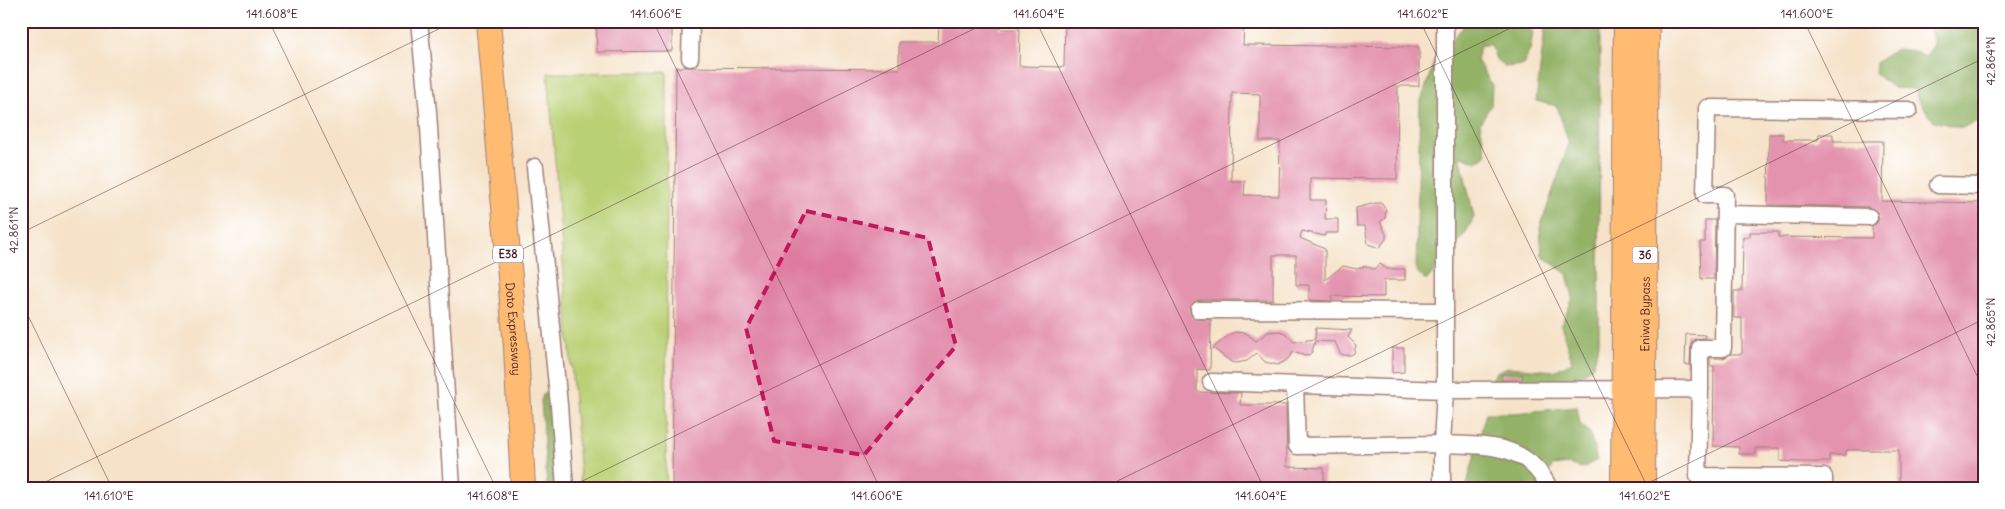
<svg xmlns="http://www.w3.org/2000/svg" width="2005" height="509" viewBox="0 0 2005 509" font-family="Delius,sans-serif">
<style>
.green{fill:#bad074;stroke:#827850}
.forest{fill:#93b266;stroke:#6e6848}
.building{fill:#e493af;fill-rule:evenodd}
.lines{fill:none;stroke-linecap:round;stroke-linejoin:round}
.minor-casing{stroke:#a0807a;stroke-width:19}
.highway-casing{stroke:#a0807a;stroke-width:26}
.minor{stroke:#fff;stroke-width:16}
.highway{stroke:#febb71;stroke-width:24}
.marked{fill:#c2185b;fill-opacity:0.2;stroke:#c2185b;stroke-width:4;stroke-dasharray:10 6;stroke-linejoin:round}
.ticks{fill:none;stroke:#4a1f2b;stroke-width:1;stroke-opacity:0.45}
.labels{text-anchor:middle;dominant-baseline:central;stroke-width:4;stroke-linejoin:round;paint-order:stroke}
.shield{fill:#fff;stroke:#80626b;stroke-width:1}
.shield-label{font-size:11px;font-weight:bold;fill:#4a1f2b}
.street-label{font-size:12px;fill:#4a1f2b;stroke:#fff}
.neatline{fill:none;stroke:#4a1f2b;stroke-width:2}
.ticks-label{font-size:12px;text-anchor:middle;fill:#4a1f2b}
</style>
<rect width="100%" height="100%" fill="#fff"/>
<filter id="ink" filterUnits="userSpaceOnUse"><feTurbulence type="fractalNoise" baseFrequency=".02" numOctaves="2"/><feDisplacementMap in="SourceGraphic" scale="10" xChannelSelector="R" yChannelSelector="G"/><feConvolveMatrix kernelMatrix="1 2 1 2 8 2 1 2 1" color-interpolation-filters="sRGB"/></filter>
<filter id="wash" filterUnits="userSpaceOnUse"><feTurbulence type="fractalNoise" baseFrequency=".0096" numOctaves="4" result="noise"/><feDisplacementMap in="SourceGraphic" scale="20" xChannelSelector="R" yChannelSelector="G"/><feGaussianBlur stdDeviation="1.12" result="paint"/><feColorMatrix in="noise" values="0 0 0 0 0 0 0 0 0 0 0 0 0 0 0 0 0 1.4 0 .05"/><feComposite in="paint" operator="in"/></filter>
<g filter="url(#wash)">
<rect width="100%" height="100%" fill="#f5e2c8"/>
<path class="green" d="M667,72L666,488H581L548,73Z"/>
<g class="forest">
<path d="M1469,21L1522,22L1533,32L1530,50L1523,65L1504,67L1496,59L1491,45H1480L1477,60L1492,85L1491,105L1480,123L1486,155L1476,162L1460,155L1474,217L1466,232L1426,281L1416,271L1420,104L1436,56Z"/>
<path d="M1546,21H1600L1599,344L1593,366L1576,379L1490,381L1496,372L1508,367L1554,371L1572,362L1561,325L1573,298L1567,274L1542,256L1540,228L1569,144L1557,106L1536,101Z"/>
<path d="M1931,21H1984V59L1978,78L1979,93L1984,94V114L1980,120L1962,128L1934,121L1918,100L1915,89L1894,88L1875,74L1876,63L1896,49L1914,51L1925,57L1934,45L1930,29Z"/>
<path d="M544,392L552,395L563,488H547L541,401Z"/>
<path d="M1577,407L1580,424L1590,433L1597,460L1582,468L1568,464L1552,466L1541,488H1466L1486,413H1515Z"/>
</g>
<g id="blocks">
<g class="building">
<path d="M596,21H672V51L597,52Z"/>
<path d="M963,21H1000V29H1020L1019,66L1064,67L1065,21H1244L1243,45L1419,47V86H1398L1397,179L1310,178V200H1326L1325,219H1338V233H1325V236L1302,231L1300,238L1325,249V280L1343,266L1357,269L1365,266L1374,269L1380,264L1387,269H1405V280H1384V297L1332,296V301L1309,300V285H1296V255H1273V300H1199L1194,302L1189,309L1191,315L1194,319L1211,320L1210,370L1197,369V392L1241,393L1240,405H1286L1287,467L1324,468V488H672L676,67L899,69V42H938L939,26H963ZM1232,93L1260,94V141H1280L1279,196L1244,195L1245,181H1231Z"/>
<path d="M1769,134H1783V140H1818L1819,134H1833V141H1883L1882,201L1984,203V488H1899V450H1846V455H1829V462H1799L1780,461V448H1755L1756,454H1739V447L1713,446L1714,366H1710V358H1723L1731,354H1742V318H1734V291H1742L1743,237H1750V232H1778V237L1872,238V226L1877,223L1879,218L1877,212L1869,207L1768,205Z"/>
<path d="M1376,203H1381L1386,210L1385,218L1380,222L1386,234V239L1379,248L1368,244L1365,226H1357L1356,208Z"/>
<path d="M1705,220H1715L1714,279H1701L1700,242H1705Z"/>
<path d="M1316,328L1352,330L1348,337L1356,345L1354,353L1351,355H1343L1340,353L1335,342L1315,341L1312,352L1309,355L1305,356L1293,352L1287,360L1277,365L1265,362L1257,353L1247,361L1236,363L1231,362L1213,348L1230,334L1235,332L1246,333L1256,341L1268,332L1279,331L1285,333L1294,342L1315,339Z"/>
<path d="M1686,334L1705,335V338L1695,339L1691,343L1690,365H1685Z"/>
<path d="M1392,348H1404V372L1392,373Z"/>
<path d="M1501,374H1523L1522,380H1501Z"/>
</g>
</g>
</g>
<g filter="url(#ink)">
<use href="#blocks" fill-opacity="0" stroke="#a0807a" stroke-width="1"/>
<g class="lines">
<defs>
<g id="minor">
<path d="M419,21L428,112L452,488"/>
<path d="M1445,21V390L1442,444C1487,446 1527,442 1549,488"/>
<path d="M690,58L691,21"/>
<path d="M535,167L559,405L565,488"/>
<path d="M1938,185L1984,186"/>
<path d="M1725,214L1869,217"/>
<path d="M1199,310L1445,311"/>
<path d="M1211,382L1445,390L1700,389L1698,476L1824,477V488"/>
<path d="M1295,385L1297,446L1442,444V488"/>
<path d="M1700,389V348H1723L1725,195H1705L1707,108L1909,110"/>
</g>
<g id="highway">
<path id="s1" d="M488,21L516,347L523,488"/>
<path d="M1623,488L1626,21"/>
<path id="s2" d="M1643,488L1647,21"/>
</g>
</defs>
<use href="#minor" class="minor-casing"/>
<use href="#highway" class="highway-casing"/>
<use href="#minor" class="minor"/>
<use href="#highway" class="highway"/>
</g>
</g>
<path class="marked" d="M806,211L928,238L956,346L864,455L774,441L746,328Z"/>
<path class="ticks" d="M269,21L496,488M653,21L880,488M1036,21L1264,488M1420,21L1648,488M1804,21L1984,390M21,233L455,21M21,301L112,488M33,488L990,21M568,488L1525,21M1103,488L1984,58M1638,488L1984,319"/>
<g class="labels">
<g class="shield">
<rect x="493" y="245.5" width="30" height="17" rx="4"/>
<rect x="1632.5" y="246.5" width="25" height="17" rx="4"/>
</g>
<g class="shield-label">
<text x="508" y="254">E38</text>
<text x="1645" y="255">36</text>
</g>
<g class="street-label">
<text stroke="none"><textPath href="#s2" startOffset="174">Eniwa Bypass</textPath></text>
<text stroke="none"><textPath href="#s1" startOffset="309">Doto Expressway</textPath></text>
</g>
</g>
<rect width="2005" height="509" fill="none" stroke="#fff" stroke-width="55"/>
<rect x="28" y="28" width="1950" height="454" class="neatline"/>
<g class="ticks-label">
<text x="272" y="18">141.608°E</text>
<text x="656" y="18">141.606°E</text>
<text x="1039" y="18">141.604°E</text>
<text x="1423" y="18">141.602°E</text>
<text x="1807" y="18">141.600°E</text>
<text transform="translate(1991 61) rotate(-90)" y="4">42.864°N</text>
<text transform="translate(14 230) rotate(-90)" y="4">42.861°N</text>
<text transform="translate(1991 322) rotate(-90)" y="4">42.865°N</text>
<text x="109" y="500">141.610°E</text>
<text x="493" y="500">141.608°E</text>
<text x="877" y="500">141.606°E</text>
<text x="1261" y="500">141.604°E</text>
<text x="1645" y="500">141.602°E</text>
</g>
</svg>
